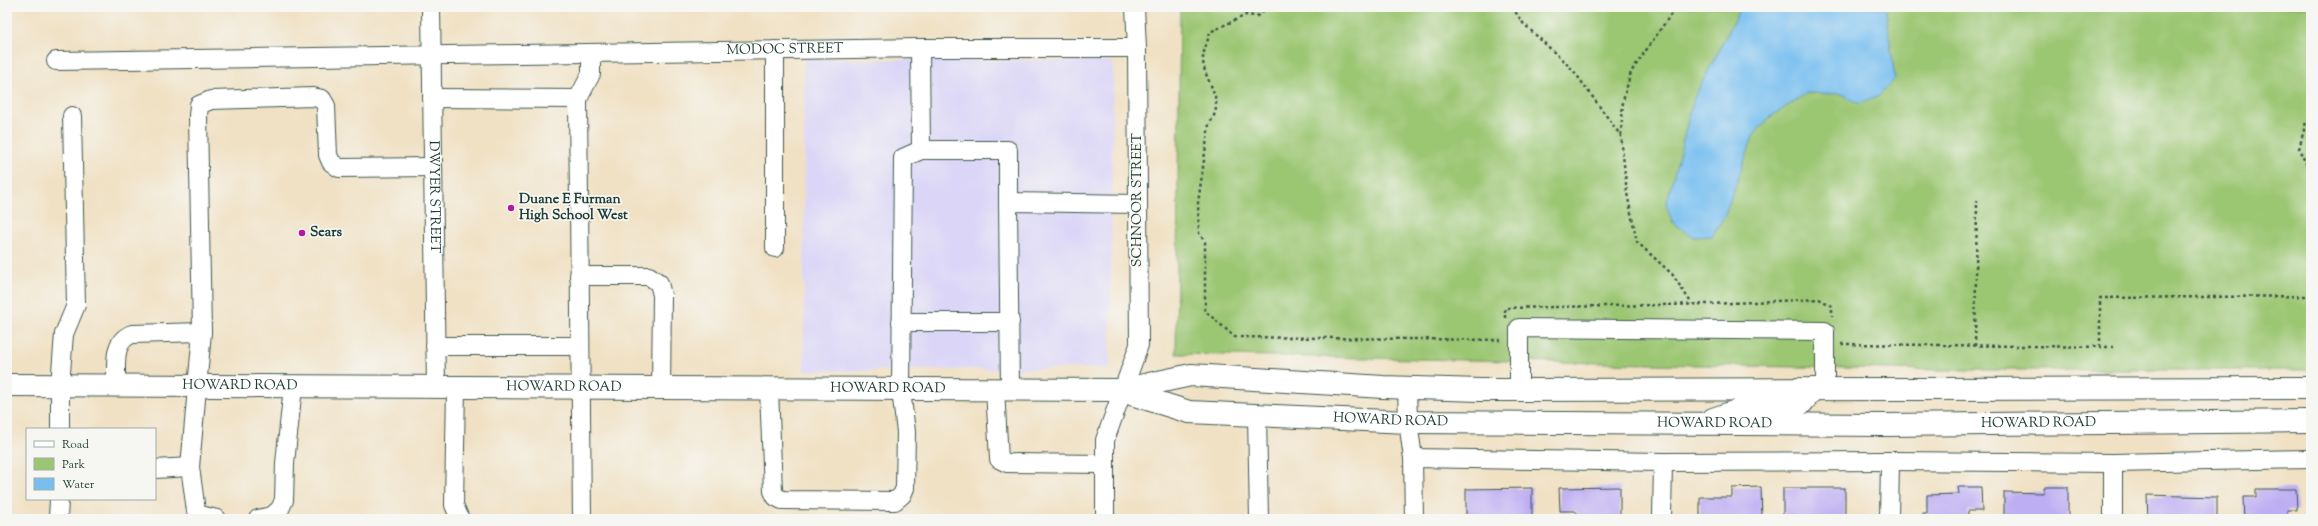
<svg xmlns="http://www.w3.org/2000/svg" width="2318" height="526" viewBox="0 0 2318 526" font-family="'Sorts Mill Goudy',serif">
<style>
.built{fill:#dbd6f7}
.green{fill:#9bc672;stroke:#5d8253}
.water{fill:#78bff0;stroke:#4c7e92}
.building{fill:#bdadf3}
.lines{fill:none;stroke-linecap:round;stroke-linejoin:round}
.minor-casing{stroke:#3e564a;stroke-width:20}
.major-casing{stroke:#3e564a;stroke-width:24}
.path{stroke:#3e564a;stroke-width:2.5;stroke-dasharray:3 3;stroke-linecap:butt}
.minor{stroke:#fff;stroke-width:18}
.major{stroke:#fff;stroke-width:22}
.poi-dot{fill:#b5179e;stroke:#f6f6f2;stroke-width:1.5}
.labels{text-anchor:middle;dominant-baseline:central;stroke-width:3.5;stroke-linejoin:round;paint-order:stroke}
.street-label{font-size:14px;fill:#1f3d34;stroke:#f6f6f2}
.poi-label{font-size:14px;font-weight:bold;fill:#1f3d34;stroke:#f6f6f2;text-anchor:start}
</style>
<rect width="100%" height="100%" fill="#f6f6f2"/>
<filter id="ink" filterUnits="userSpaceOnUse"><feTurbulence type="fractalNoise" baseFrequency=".025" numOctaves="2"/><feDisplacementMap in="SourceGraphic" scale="8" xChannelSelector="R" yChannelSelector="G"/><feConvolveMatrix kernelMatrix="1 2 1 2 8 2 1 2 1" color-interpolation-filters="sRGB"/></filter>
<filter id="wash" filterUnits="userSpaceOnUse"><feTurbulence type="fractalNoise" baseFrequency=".012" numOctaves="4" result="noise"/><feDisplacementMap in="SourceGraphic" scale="16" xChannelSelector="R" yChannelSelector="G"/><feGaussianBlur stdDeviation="0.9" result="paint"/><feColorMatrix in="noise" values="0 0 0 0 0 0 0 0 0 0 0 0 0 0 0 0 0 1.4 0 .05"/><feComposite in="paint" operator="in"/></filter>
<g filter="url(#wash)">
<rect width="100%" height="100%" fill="#f0e1c4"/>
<path class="built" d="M804,59L1113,61L1110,368L804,371Z"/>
<path class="green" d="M1180,7H2311V370H1937L1176,354Z"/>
<path class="water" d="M1741,7H1882L1886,11L1895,79L1879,95L1859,104L1842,94L1807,93L1769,118L1754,134L1724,217L1712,236L1694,237L1673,223L1666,205L1694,98Z"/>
<g id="blocks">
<g class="building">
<path d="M1620,487V519H1584L1575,511H1560L1559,488Z"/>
<path d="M1761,487L1762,519H1700V497H1732V488Z"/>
<path d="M1958,487H1981L1982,511H1968V519H1923V513H1927V495L1959,494Z"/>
<path d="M2044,487H2068V519H2004V492L2044,493Z"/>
<path d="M1532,488V519H1466V489Z"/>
<rect x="1783" y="488" width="62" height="31"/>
<path d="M2256,489H2296L2297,510H2287V519H2244L2243,497H2256Z"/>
<path d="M2147,495L2217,497V519H2148Z"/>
</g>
</g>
</g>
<g filter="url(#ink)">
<use href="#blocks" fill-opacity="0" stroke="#3e564a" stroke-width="1"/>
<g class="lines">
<defs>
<g id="minor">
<path id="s1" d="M431,7L436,387"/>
<path d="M920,48L921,150H1008V202L1138,204"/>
<path id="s2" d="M56,61L920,48H1137"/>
<path d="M432,98L578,99L582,519"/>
<path d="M578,99L591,74V54"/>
<path d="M1008,202L1010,390"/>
<path d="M775,248V50"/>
<path d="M579,276H649L659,283L662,295L661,389"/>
<path d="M901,322H1010"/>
<path d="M435,346H580"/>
<path d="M116,386C117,366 111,342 132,334L202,332"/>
<path d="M456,387L454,505L460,519"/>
<path d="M1407,388L1408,422L1413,458L1414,519"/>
<path d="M769,389L773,491L776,497L782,500L895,501L902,495L905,488L906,432L901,390L903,158L921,150"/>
<path d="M995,390L999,459L1007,463L1105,464"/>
<path d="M1519,390V328L1825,331V389"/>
<path d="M1257,415L1259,519"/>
<path d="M60,429V385L64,334L76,305L72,116"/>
<path d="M1413,458L1663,462L1890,461L2113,463L2311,459"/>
<path d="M155,469L190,467"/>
<path d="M58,519L59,499"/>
<path d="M217,519L200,515L196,511L190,467L202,332L198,116L199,105L211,100L313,97L322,99L326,106L328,155L331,162L339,168L433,167"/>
<path d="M258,519L272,516L280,509L284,500L285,463L293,387"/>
<path d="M1105,519V440L1139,345L1137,48L1135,7"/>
<path d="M1662,519L1663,462"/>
<path d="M1889,519L1890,461"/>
<path d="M2113,519V463"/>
</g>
<g id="major">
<path id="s3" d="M7,385L1121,390L1191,375L1383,387L1480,390L2311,388"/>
<path id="s4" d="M1122,391L1189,412L1408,422L1885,425L2311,421"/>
<path d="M1713,419L1745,408H1782L1802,403L1813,389"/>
</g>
</defs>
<use href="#minor" class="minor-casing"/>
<use href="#major" class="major-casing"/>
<g class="path">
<path d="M1268,7L1257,16L1246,15L1210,32C1208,41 1203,51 1203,59C1203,82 1228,99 1209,124L1198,203L1199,233L1205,242V311L1235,337L1502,340"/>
<path d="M1512,7L1523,23L1573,70L1621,136L1627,193L1637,242L1672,274L1692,304"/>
<path d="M2311,121L2306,122L2299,149L2311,174"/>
<path d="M1621,135L1623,101L1631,72L1676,7"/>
<path d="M1505,318V308L1710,304L1819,299L1832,306V316"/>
<path d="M1841,344L2113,347"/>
<path d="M1975,346L1977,200"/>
<path d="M2100,347V298L2311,296"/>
</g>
<use href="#minor" class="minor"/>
<use href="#major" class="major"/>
</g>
</g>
<g class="poi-dot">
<circle cx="511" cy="208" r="4"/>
<circle cx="302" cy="233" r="4"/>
</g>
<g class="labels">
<g class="street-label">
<text stroke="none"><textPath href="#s2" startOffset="729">MODOC STREET</textPath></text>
<text stroke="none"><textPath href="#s1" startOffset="190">DWYER STREET</textPath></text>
<text transform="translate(1138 200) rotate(-90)">SCHNOOR STREET</text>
<text stroke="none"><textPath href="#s3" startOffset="233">HOWARD ROAD</textPath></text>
<text stroke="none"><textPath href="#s3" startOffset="557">HOWARD ROAD</textPath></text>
<text stroke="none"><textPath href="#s3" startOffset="881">HOWARD ROAD</textPath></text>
<text stroke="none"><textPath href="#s4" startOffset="272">HOWARD ROAD</textPath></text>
<text stroke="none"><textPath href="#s4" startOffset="596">HOWARD ROAD</textPath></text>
<text stroke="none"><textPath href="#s4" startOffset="920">HOWARD ROAD</textPath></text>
</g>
<g class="poi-label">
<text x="519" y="200">Duane E Furman<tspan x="519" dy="16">High School West</tspan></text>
<text x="310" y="233">Sears</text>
</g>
</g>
<rect width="2318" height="526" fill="none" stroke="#f6f6f2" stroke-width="24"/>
<rect x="26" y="428" width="130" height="72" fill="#f6f6f2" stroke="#a0aca6"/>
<rect x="34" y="441" width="20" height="6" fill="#ffffff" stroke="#a0aca6"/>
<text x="62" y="448" font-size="12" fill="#1f3d34">Road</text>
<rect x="34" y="458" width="20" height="12" fill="#9bc672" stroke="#a0aca6"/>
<text x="62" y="468" font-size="12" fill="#1f3d34">Park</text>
<rect x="34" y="478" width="20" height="12" fill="#78bff0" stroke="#a0aca6"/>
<text x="62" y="488" font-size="12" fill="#1f3d34">Water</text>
</svg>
